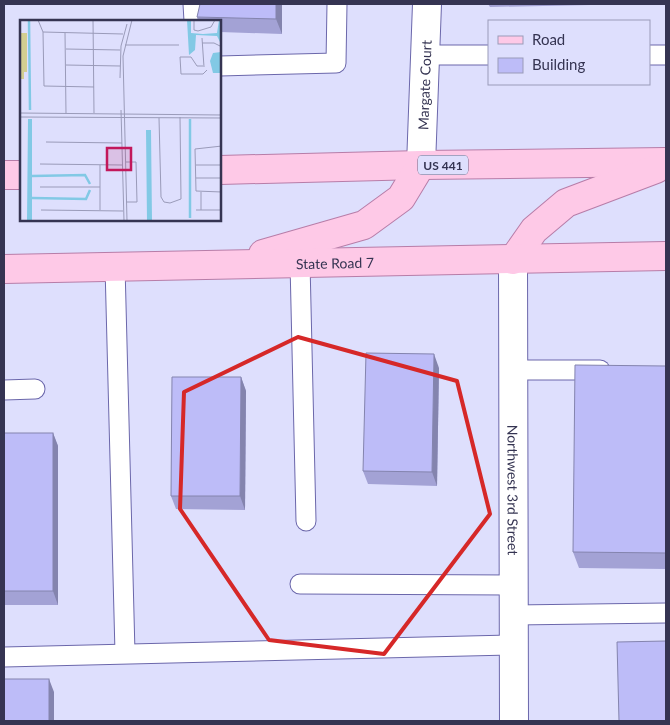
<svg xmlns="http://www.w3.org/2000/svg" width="670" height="725" viewBox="0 0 670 725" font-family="Lato,sans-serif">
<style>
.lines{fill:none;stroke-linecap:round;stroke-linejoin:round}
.service-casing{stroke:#6b67ab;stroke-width:21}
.minor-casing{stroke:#6b67ab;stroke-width:30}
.primary-casing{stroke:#b77da8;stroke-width:30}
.service{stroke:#fff;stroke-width:19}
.minor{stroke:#fff;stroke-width:28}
.primary{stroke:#fec9e7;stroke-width:28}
.wall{fill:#a3a2d5}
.shaded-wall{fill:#8484ae}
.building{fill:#bdbcf8;stroke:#8484ae}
.marked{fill:none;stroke:#d62828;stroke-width:4;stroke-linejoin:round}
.labels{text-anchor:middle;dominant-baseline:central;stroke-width:4.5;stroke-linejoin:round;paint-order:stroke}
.shield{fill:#dedffd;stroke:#686785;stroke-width:1}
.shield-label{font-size:12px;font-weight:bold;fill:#353452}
.street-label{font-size:14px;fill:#353452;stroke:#dedffd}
.inset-river{fill:none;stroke:#82c9e5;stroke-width:2.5}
.inset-road{fill:none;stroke:#9a9bb9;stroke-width:1}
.view{fill:#c2185b;fill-opacity:0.15;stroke:#c2185b;stroke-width:2.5}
.inset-edge{fill:none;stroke:#353452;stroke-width:2.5}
</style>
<rect width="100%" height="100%" fill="#dedffd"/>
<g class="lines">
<defs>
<g id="service">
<path d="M193,4L194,21"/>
<path d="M425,55H489"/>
<path d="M649,55H666"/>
<path d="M220,66L336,63L337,4"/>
<path d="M300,263L306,521"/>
<path d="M115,266L125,653"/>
<path d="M513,370H600"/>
<path d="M4,390L35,389"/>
<path d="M300,584L514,585"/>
<path d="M514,615L666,613"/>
<path d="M4,657L514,645"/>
</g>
<g id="minor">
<path id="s1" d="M421,165L427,4"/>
<path id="s2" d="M513,260L514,721"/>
</g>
<g id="primary">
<path d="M220,170L421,165L666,162"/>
<path d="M4,175H21"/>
<path d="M263,254L364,225L401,198L421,165"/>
<path d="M513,260L534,230L566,203L656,169"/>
<path id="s3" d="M4,269L666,256"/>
</g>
</defs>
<use href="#service" class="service-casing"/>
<use href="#minor" class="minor-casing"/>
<use href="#primary" class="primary-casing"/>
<use href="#service" class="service"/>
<use href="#minor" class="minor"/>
<use href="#primary" class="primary"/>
</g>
<g class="wall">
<path d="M282,4V34L220,32V21H198L197,17L200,5Z"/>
<path d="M488,4H638L490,7Z"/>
<path d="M666,366V569L579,568L573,552Z"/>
<path d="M439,368L437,486L368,484L363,471Z"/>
<path d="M241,377L246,391L245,510L176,509L171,496Z"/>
<path d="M4,433H53L58,446V605H4Z"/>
</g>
<g class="shaded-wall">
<path d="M276,4H282V34L276,19Z"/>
<path d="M434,354L439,368L437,486L432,472Z"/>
<path d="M241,377L246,391L245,510L240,496Z"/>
<path d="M53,433L58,446V605L53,591Z"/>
<path d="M49,679L54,692V721H49Z"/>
</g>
<g class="building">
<path d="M200,4H276V19L197,17Z"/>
<path d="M366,353L434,354L432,472L363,471Z"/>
<path d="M575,365L666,366V553L573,552Z"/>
<path d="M172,377H241L240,496H171Z"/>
<rect x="4" y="433" width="49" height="158"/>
<path d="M666,641V721H619L617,642Z"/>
<rect x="4" y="679" width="45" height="42"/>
</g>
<path class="marked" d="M298,337L457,381L490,514L384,654L269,640L180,509L184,392Z"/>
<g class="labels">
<rect class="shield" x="418" y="155.5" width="50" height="19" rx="4"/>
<g class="shield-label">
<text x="443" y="165">US 441</text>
</g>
<g class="street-label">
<text stroke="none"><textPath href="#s1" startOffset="80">Margate Court</textPath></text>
<text stroke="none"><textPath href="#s3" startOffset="331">State Road 7</textPath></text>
<text stroke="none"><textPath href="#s2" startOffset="230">Northwest 3rd Street</textPath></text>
</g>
</g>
<g transform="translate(20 20)">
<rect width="201" height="201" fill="#dedffd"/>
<path d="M0,13H7V52H4V59H0Z" fill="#d2ce91"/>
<path d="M167,0H171V13L183,14L197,13L199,0H201V24L197,16L176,15L175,30L169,35ZM201,32V53H193L190,41L193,33ZM8,99H12V201H7ZM126,110H131L132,201H127Z" fill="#82c9e5"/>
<path class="inset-river" d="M9,0L10,90M170,99V198M12,156L65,155L70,164M12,178L66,179L70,170"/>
<path class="inset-road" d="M18,0L23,12L24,66L74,67M73,0L74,93M174,0V10L178,11L191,7L195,0M23,12L103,14M45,13L46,94M182,18L184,47M182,23H194L202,27M105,25H159M46,29L100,30M46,45L100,46M183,46H177L171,37H160L161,54H183L187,50M100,58L101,26L107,4M101,90L104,201M0,93L202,95M0,97L202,98M139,98L141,177L144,182L150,183L161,179L160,97M26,122L102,123M202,126L175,129L176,171L202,172M106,142H116L117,182H106M20,144L102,145M80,145V190M176,145H202M176,158H202M20,167H80M181,172V190M21,190L103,191M176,190H202M107,201L103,36L112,0"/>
<path class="view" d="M87,128H111V150H87Z"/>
<rect width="201" height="201" class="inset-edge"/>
</g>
<rect width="670" height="725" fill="none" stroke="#353452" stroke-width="10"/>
<rect x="488" y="20" width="162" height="65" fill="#dedffd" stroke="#9a9bb9"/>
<rect x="498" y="36" width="25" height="8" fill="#fec9e7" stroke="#9a9bb9"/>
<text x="532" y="45" font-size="15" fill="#353452">Road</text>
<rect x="498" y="58" width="25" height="15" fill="#bdbcf8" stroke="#9a9bb9"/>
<text x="532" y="70" font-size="15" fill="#353452">Building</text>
</svg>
